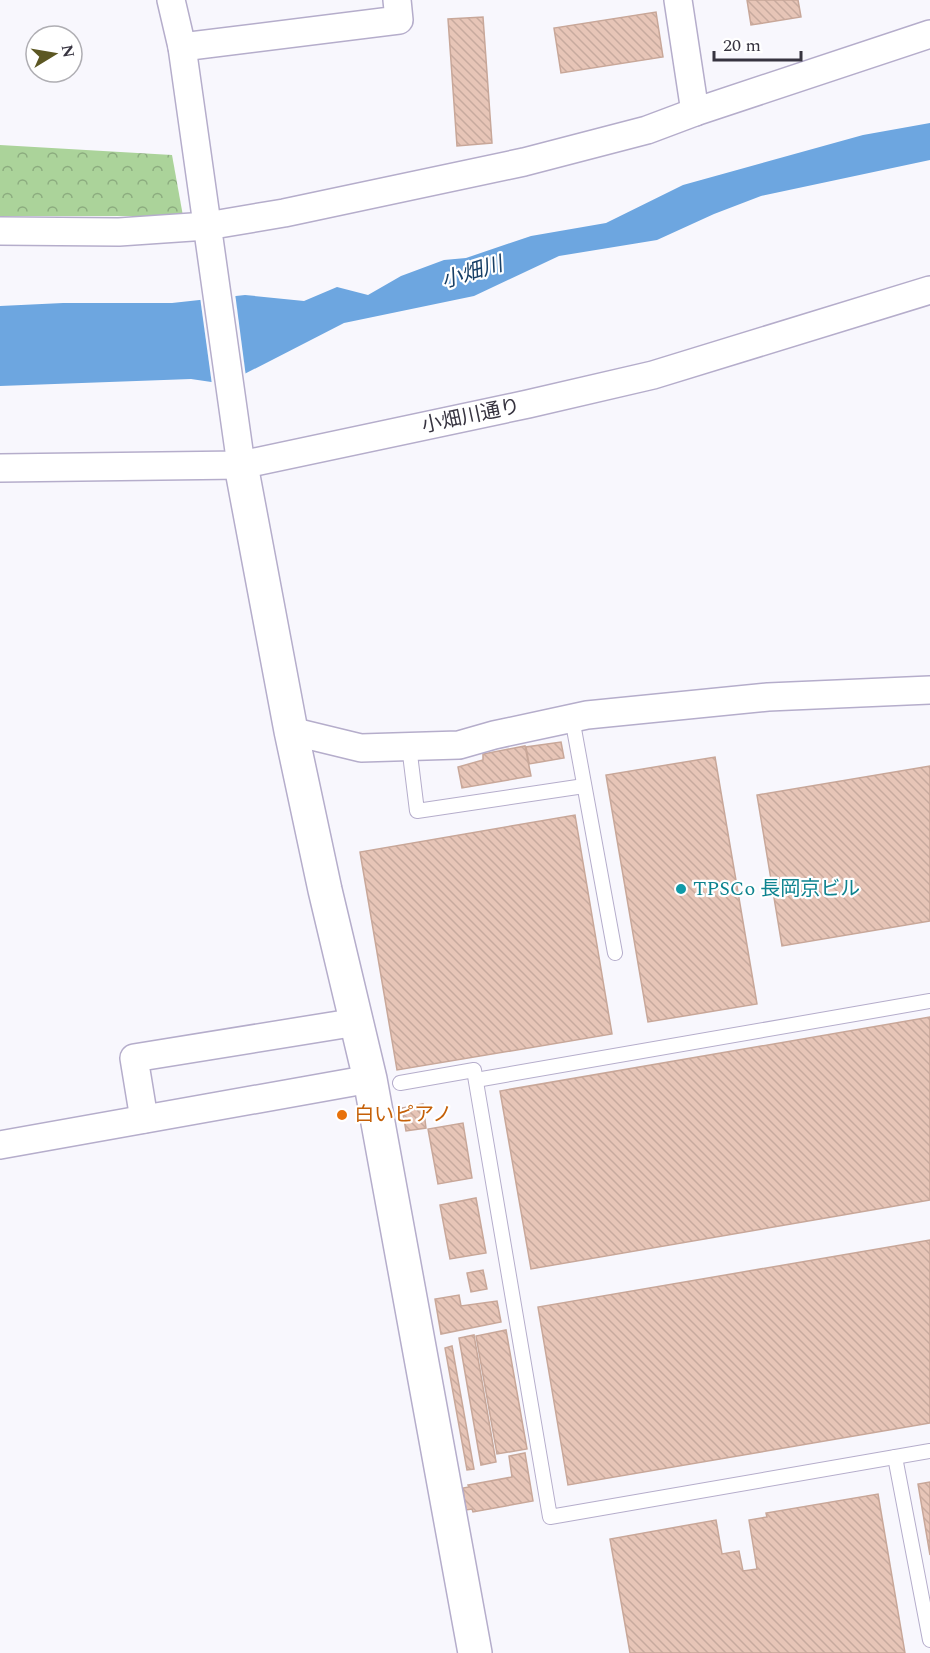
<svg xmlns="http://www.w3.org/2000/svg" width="930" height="1653" viewBox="0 0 930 1653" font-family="Spectral,'Noto Sans JP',serif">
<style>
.park{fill:url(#park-crowns)}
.water{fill:#6da6e0}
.pier{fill:#f8f7fd}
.building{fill:url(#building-back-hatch);stroke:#c8a799;stroke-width:1.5}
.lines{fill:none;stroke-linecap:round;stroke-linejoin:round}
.service-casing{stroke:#b5adcb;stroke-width:16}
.minor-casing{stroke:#b5adcb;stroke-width:30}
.tertiary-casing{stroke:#b5adcb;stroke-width:36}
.service{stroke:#fff;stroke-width:14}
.minor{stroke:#fff;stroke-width:27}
.tertiary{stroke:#fff;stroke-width:33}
.culture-dot{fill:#0f9aa8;stroke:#fff;stroke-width:2}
.food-dot{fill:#e8710a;stroke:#fff;stroke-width:2}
.labels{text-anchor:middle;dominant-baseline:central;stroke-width:4.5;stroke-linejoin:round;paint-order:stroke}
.street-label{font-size:20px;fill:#373440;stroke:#fff}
.culture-label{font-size:20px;fill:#0d838f;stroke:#fff;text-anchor:start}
.food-label{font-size:20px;fill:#c56008;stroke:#fff;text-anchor:start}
.water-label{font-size:21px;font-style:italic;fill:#173f66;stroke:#fff}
</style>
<defs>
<pattern id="park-crowns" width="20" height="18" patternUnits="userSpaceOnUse" patternTransform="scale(1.5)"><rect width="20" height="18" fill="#abd39a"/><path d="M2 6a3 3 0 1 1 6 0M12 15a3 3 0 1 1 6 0" fill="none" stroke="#8cac7f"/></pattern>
<pattern id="building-back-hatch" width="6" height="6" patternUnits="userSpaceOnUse" patternTransform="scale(1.5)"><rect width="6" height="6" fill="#e7c5b7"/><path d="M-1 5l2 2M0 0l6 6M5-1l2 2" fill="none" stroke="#c7aa9e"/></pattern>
</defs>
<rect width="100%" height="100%" fill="#f8f7fd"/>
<path class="park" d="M0,145L172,155L183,216H0Z"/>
<path class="water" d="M930,123V160L761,196L714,214L657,240L559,256L474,296L344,323L225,384L191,379L0,386V306L63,303H172L245,295L304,301L337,287L368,295L401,276L444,260L466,258L531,236L606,223L683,185L863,135Z"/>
<path class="pier" d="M235,293L246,377L225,387L212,385L200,297Z"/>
<g class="building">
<path d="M747,0H798L801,17L751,25Z"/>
<path d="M656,12L663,57L561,73L554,28Z"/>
<path d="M483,17L492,143L457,146L448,19Z"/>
<path d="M561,742L564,758L529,764L526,747Z"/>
<path d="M525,746L531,776L462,788L458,767L483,760V754Z"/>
<path d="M715,757L757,1004L648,1022L606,775Z"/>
<path d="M930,766V921L782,946L757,795Z"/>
<path d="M575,815L612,1034L397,1070L360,852Z"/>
<path d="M930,1017V1200L531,1269L500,1091Z"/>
<path d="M423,1104L426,1128L406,1131L402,1108Z"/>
<path d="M463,1123L472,1178L438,1184L428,1129Z"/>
<path d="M476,1198L486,1253L450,1259L440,1205Z"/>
<path d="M930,1240V1423L568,1485L538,1307Z"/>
<path d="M483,1270L487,1289L471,1292L467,1273Z"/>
<path d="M459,1295L461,1306L497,1301L501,1322L441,1334L435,1299Z"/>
<path d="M506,1330L527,1449L497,1454L476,1336Z"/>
<path d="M474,1335L496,1462L481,1465L459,1338Z"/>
<path d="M452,1346L474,1469L467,1470L445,1348Z"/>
<path d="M525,1453L533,1501L473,1512L472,1509L466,1510L463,1488L469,1487L468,1485L512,1477L509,1456Z"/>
<path d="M930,1482V1555L918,1484Z"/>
<path d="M878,1494L905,1653H630L610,1539L716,1520L722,1554L739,1551L743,1571L757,1569L749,1520L767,1517L766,1513Z"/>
</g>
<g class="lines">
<defs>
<g id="service">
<path d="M572,718L615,953"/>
<path d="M409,746L417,811L584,786"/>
<path d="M476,1080L930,1001"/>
<path d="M400,1083L474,1070L550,1517L930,1451"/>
<path d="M895,1457L930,1640"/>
</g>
<g id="minor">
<path d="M171,0L182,47L241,465"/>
<path d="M678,0L695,112"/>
<path d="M182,47L399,20L397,0"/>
<path d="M0,231L119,232L207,226L284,213L524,162L647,130L695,112L930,34"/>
<path d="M0,468L241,465L528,404L653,375L930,290"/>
<path d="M291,731L361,748L459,745L494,735L587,715L768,697L930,690"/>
<path d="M144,1119L134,1058L357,1022"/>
<path d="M0,1145L370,1079"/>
</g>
<path id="tertiary" d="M241,465L291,731L325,890L370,1079L475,1653"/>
</defs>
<use href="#service" class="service-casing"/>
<use href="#minor" class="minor-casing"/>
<use href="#tertiary" class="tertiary-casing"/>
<use href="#service" class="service"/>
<use href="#minor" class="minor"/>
<use href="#tertiary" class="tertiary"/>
</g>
<circle class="culture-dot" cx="681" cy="889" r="6"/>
<circle class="food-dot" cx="342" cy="1115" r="6"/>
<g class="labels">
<g class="street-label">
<text transform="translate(471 416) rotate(-12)">小畑川通り</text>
</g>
<g class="culture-label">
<text x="693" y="889">TPSCo 長岡京ビル</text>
</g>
<g class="food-label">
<text x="354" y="1115">白いピアノ</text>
</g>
<g class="water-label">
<text transform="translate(472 273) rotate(-17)">小畑川</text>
</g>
</g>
<g transform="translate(54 54) rotate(79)"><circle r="28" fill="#ffffff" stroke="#afaeb3" stroke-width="1.5"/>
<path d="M0-4.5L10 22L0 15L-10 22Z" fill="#5c5723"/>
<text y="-9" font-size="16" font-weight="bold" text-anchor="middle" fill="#373440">N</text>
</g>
<path d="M714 51v9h87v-9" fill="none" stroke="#373440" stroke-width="3"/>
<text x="723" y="51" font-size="18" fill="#373440" stroke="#ffffff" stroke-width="4.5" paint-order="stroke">20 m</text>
</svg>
